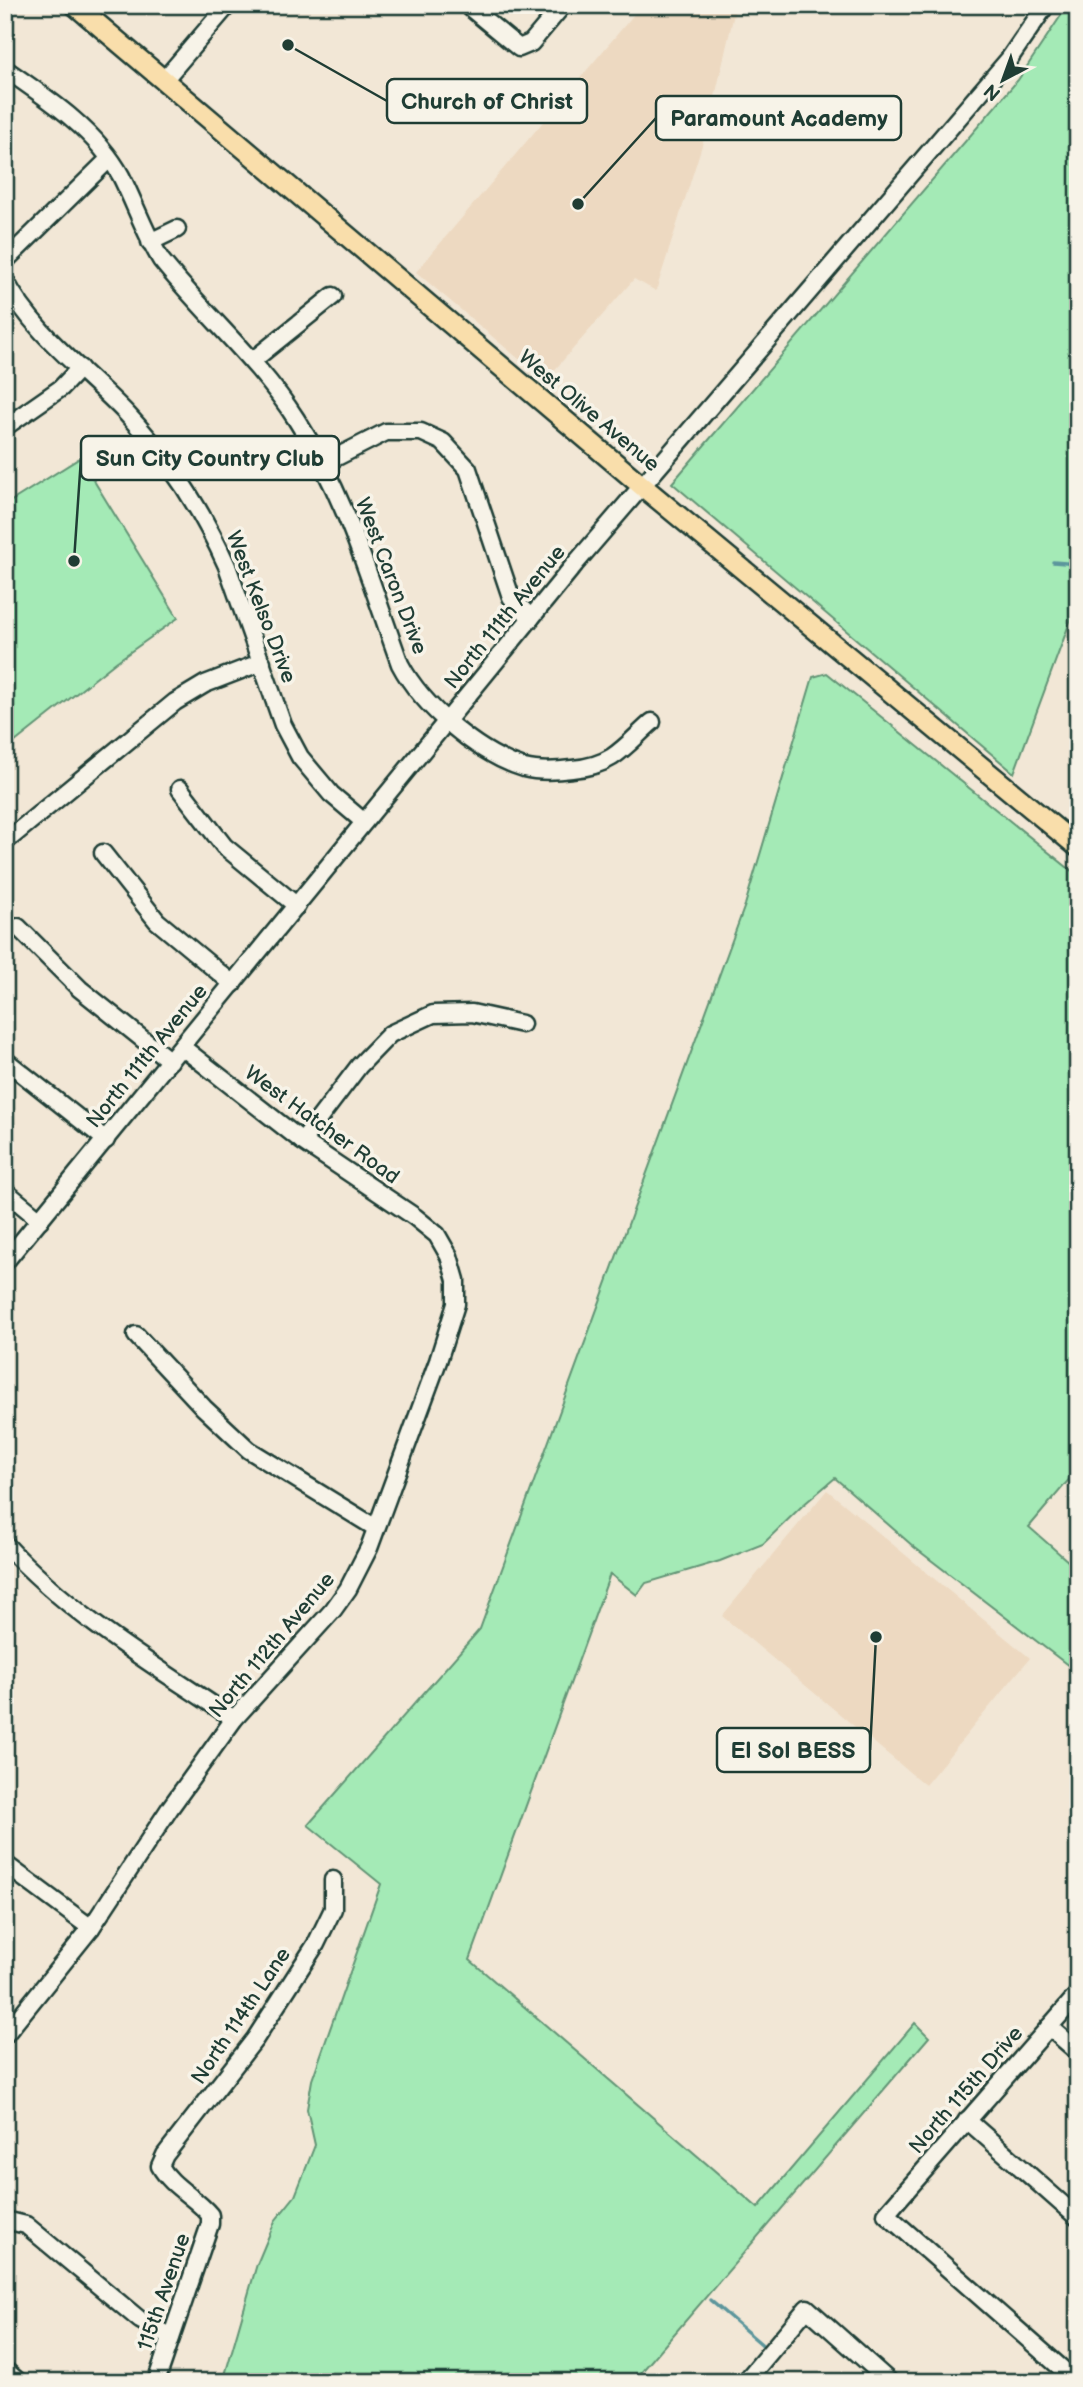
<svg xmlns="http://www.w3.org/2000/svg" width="1083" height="2387" viewBox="0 0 1083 2387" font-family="'Balsamiq Sans',sans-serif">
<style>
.built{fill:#edd9c1}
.green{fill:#a4eab6;stroke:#629475;stroke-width:2}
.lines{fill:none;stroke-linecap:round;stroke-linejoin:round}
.stream{stroke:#5b969c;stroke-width:3.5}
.minor-casing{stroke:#1f3d34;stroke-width:21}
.major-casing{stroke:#1f3d34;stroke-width:24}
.minor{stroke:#f7f3e8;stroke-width:16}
.major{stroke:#f9deab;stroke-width:19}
.labels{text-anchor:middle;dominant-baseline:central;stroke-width:7;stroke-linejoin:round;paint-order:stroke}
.street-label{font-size:21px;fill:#1f3d34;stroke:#f7f3e8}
.leader{fill:none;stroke:#1f3d34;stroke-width:2.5}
.callout-dot{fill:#1f3d34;stroke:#f7f3e8;stroke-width:2.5}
.callout{fill:#f7f3e8;stroke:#1f3d34;stroke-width:2.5}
.callout-label{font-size:23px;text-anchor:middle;font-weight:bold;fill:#1f3d34}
</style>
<rect width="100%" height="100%" fill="#f2e7d6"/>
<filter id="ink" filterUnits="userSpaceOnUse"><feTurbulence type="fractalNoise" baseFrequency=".0143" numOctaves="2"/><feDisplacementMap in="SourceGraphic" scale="14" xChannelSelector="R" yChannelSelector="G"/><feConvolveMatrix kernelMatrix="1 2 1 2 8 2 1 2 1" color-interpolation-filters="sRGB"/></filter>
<g filter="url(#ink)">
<g class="built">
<path d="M642,5H736L709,123L656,291L634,279L545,381L416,272Z"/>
<path d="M827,1490L1030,1658L925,1785L722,1616Z"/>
</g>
<g class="green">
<path d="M1068,5H1078V600L1014,773L672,483L1018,80Z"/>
<path d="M80,458L178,618L116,662L5,750V505Z"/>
<path d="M827,673L1078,876V1469L1029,1527L1078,1570V1673L914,1547L835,1478L802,1506L763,1544L720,1561L646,1583L637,1595L610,1574L470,1960L758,2208L915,2023L929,2037L633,2382H223L257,2264L275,2221L295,2196L315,2145L307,2109L312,2080L381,1884L308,1825L480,1629L745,905L813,677Z"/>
</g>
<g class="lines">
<g class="stream">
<path d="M1053,562L1078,564"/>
<path d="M710,2300L766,2348"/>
</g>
<defs>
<g id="minor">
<path d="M467,5L519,48L531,43L563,5"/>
<path d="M5,69C47,98 96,130 121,176C135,204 145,233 161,260C204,314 258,360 296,419C347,498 368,576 400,664C422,706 478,754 524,768C539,772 556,771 572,769C585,768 601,764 612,757C627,747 639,733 652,722"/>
<path d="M164,80L228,5"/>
<path d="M150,242L177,229"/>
<path d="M5,261L109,159"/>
<path d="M5,280C33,334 86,371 127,414C169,459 202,510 227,566L283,725L300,757L331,794L364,822"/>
<path d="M252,361L333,296"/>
<path d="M5,427L61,388L80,368"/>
<path d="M323,464L386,432H421L443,442L468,469L511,597L531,618"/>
<path d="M180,789L224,846L297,906"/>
<path d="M5,842L175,702L205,684L262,662"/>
<path d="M103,853L157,921L233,984"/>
<path d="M18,927L80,989L170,1061"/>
<path d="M5,1060L106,1140"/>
<path d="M302,1141L359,1066L390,1034L433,1014L472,1013L522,1024"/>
<path d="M5,1191L40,1220"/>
<path d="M5,1262L575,564L1009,59L1046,5"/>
<path d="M136,1335L204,1408L249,1450L376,1528"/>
<path d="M5,1544C71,1616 154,1665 234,1719"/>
<path d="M5,1864L91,1928"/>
<path d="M1049,2027L1078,2052"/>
<path d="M5,2035L91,1928L170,1808L234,1719L333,1610L348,1589L369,1548L438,1361L456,1304V1280L449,1256L437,1235L415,1217L302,1141L182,1047"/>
<path d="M967,2120L1078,2218"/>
<path d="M5,2220L26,2225L140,2320L171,2337"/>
<path d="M5,2370L19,2382"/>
<path d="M156,2382L210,2224V2215C195,2197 171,2186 160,2166L165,2155L255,2039L316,1944L333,1909V1880"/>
<path d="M745,2382L807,2308L890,2382"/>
<path d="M1077,2382L886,2214L1078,1994"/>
</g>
<path id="major" d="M75,5L641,485L1078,847"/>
</defs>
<use href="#minor" class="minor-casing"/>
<use href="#major" class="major-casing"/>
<use href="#minor" class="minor"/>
<use href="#major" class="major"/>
</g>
</g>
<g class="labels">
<g class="street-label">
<text transform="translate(589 411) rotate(40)">West Olive Avenue</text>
<text transform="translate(391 576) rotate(69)">West Caron Drive</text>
<text transform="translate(261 607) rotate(69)">West Kelso Drive</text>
<text transform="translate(505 617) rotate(-51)">North 111th Avenue</text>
<text transform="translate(147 1056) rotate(-51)">North 111th Avenue</text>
<text transform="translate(322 1125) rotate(36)">West Hatcher Road</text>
<text transform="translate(272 1645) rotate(-50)">North 112th Avenue</text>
<text transform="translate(241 2016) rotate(-56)">North 114th Lane</text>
<text transform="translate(966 2090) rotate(-49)">North 115th Drive</text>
<text transform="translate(164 2292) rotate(-71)">115th Avenue</text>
</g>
</g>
<path class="leader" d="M288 45L387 101M578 204L656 118M74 561L81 458M876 1637L870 1750"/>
<g class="callout-dot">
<circle cx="288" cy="45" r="7"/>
<circle cx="578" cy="204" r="7"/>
<circle cx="74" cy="561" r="7"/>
<circle cx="876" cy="1637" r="7"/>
</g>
<g class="callout">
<rect x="387" y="79" width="200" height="44" rx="7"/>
<rect x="656" y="96" width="245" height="44" rx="7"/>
<rect x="81" y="436" width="258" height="44" rx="7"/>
<rect x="717" y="1728" width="153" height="44" rx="7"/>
</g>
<g class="callout-label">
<text x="487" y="109">Church of Christ</text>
<text x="779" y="126">Paramount Academy</text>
<text x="210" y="466">Sun City Country Club</text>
<text x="793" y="1758">El Sol BESS</text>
</g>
<rect width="1083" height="2387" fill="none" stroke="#f7f3e8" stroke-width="28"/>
<rect x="14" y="14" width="1055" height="2359" fill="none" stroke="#1f3d34" stroke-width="2.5" filter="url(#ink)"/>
<g transform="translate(1003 80) rotate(221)" stroke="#f7f3e8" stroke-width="5" paint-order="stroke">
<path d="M0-5L12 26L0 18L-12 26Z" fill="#1f3d34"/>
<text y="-10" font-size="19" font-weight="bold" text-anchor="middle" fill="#1f3d34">N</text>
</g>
</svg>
